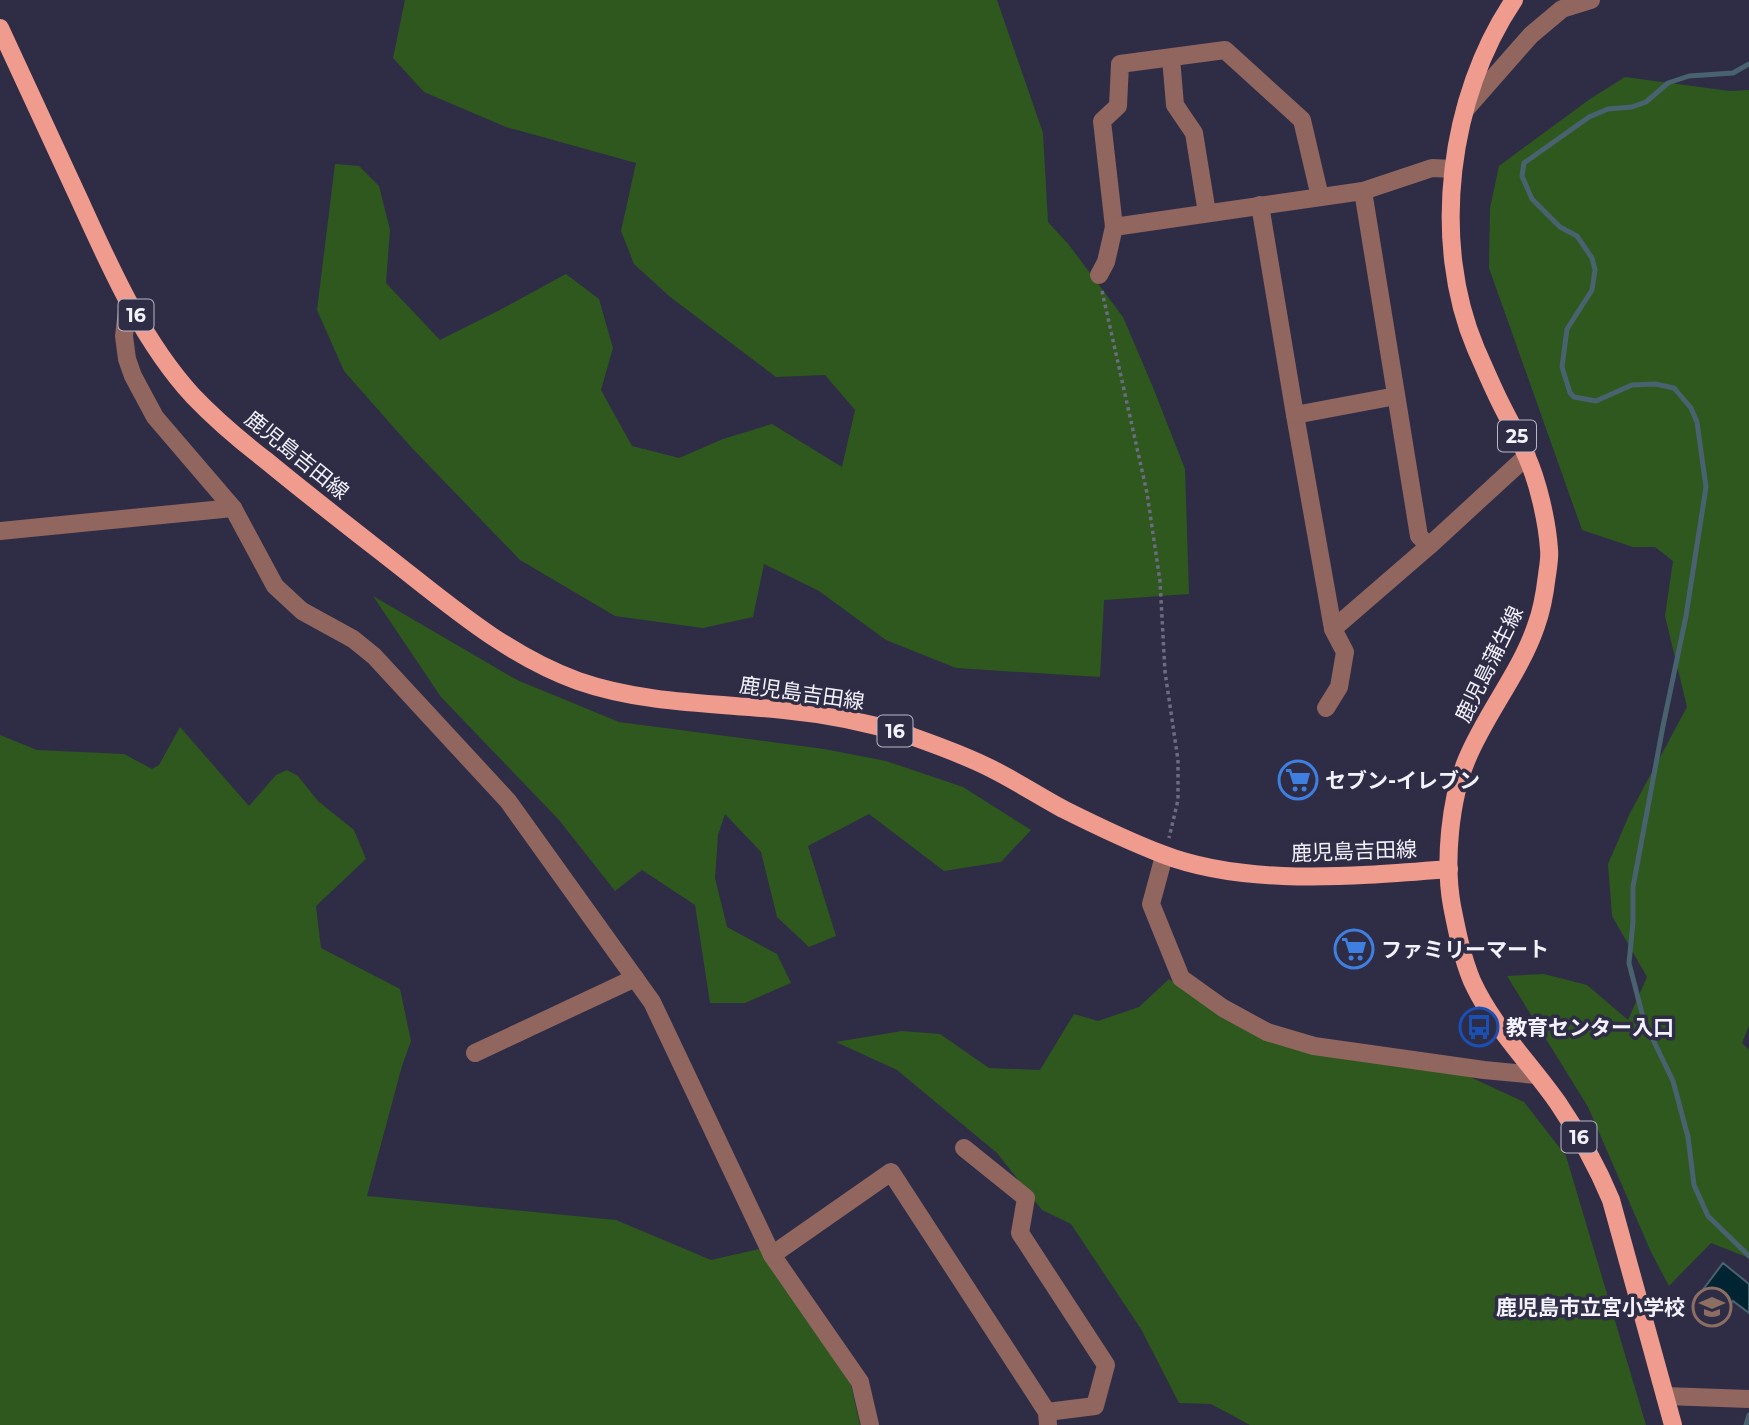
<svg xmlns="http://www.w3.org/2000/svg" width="1749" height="1425" viewBox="0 0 1749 1425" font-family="Montserrat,'Noto Sans JP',sans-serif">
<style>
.green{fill:#2f581e}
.water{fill:#002432;stroke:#49626f;stroke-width:2}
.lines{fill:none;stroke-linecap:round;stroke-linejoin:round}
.stream{stroke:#49626f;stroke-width:5}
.path{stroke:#6d6b80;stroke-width:3.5;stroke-dasharray:3.5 3.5;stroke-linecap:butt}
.minor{stroke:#90665f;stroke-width:18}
.major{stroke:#ef9b8d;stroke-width:18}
.labels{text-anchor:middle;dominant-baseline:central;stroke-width:7;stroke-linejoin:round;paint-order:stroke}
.shield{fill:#2f2c46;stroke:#b8b7c5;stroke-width:2}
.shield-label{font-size:19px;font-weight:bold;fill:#f3f2fc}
.street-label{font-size:21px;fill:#f3f2fc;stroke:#2f2c46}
.poi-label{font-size:21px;font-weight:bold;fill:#f3f2fc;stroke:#2f2c46;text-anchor:start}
</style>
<rect width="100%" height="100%" fill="#2f2c46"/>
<g class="green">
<path d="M405,0H997L1043,133L1048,222L1069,245L1123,317L1152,385L1185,469L1189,594L1104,600L1100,677L956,668L886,640L819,591L764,564L753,617L703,628L615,616L520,560L411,447L344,371L317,310L335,164L359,166L379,186L390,230L386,283L440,340L496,312L566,274L599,299L613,348L601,390L632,446L679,458L723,439L772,424L842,467L855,410L825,375L776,377L669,296L634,264L621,231L636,163L506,127L424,92L393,58Z"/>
<path d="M1625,77L1730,91L1749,90V1026L1742,1043L1749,1050V1258L1711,1243L1669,1286L1651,1252L1588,1107L1507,976L1544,974L1587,985L1628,1020L1647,977L1612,916L1608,864L1630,813L1687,707L1665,616L1673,561L1655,547H1633L1582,530L1489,268L1490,208L1499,166L1590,99Z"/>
<path d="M373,596L517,680L619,722L824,749L886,761L963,787L1031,830L1001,862L944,871L869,814L808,846L836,936L809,947L777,917L761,852L725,814L718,835L715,878L727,927L777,954L791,983L745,1003H710L695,905L642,870L615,891L559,820L441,697Z"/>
<path d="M180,727L249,806L276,775L287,770L298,776L318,801L354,830L366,859L316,906L321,948L400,989L411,1041L402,1066L367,1196L616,1220L711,1260L759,1249L851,1385L860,1425H0V735L37,750L124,754L152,769L159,765Z"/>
<path d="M1169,979L1231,1022L1468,1076L1524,1102L1566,1156L1646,1425H1250L1211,1404L1179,1403L1141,1329L1071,1224L1042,1210L997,1153L897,1070L836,1042L902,1031L940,1034L989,1068L1040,1070L1074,1014L1098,1021L1139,1007Z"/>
</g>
<path class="water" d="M1723,1263L1749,1284V1313L1733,1301L1726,1310L1702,1291Z"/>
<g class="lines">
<g class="stream">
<path d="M1749,64L1733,73L1689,76L1668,83L1646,102L1632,107L1608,109L1589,117L1524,163L1522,176L1532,199L1560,227L1577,236L1592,258L1595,270L1592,290L1567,329L1562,367L1570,393L1574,397L1596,401L1632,385L1655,384L1674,388L1691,408L1697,422L1706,487L1686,616L1663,726L1633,887V922L1629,963L1644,1021L1673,1081L1688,1137L1694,1185L1708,1216L1749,1256"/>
<path d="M1746,1425L1749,1415"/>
</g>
<path class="path" d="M1102,291L1147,493L1160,581L1165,672L1178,760V800L1169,838"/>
<g class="minor">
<path d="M1171,58L1175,105L1194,133L1207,213"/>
<path d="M1465,110L1531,35L1562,9L1591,0"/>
<path d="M1363,191L1419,536L1429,546"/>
<path d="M1260,205L1295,415L1333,629L1345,652L1339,687L1326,708"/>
<path d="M1114,227L1102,121L1118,106L1120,64L1225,50L1302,120L1320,197"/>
<path d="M1099,275L1106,262L1114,227L1363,191L1432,168L1453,169"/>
<path d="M128,302L124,336L127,359L133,376L155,417L233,508L275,586L302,611L353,639L374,656L508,801L652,1002L772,1255L860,1382L870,1425"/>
<path d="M1295,415L1396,396"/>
<path d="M0,531L233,508"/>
<path d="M1333,629L1429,546L1527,456"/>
<path d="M1164,856L1151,904L1181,978L1223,1008L1267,1032L1314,1046L1484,1070L1536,1075"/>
<path d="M475,1053L635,978"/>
<path d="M964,1148L1026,1198L1020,1233L1106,1365L1095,1406L1047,1412"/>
<path d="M772,1255L891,1172L1047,1412L1048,1425"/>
<path d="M1665,1396L1749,1399"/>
</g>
<g class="major">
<path d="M1514,0C1449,96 1430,241 1476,349C1485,369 1493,389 1503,408C1511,424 1520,439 1526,455C1538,481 1547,521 1549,549C1550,558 1548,567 1547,575C1545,592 1542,610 1536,626C1520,673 1486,713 1467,759C1450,799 1444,862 1452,906C1457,931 1462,957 1472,981C1493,1027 1530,1063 1558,1103C1579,1134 1597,1166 1611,1200L1673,1425"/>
<path d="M0,28C27,86 53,143 80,201C111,269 142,340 193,396C216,420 242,442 268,462C308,495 348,526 389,558C448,604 506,655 578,681C644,704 715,703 784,710C826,714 867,722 908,735C936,745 965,755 992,769C1016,781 1039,796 1063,809C1095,825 1128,841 1162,854C1246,887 1360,876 1449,869"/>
</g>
</g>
<defs>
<symbol id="supermarket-ring" viewBox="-11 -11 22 22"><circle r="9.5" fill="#2f2c46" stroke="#3f7fe0" stroke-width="1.5"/><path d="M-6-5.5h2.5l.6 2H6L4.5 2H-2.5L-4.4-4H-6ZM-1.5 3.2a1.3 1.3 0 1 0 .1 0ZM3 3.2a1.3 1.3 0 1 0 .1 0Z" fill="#3f7fe0"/></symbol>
<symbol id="bus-ring" viewBox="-11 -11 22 22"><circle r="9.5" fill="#2f2c46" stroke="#1a4fb4" stroke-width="1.5"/><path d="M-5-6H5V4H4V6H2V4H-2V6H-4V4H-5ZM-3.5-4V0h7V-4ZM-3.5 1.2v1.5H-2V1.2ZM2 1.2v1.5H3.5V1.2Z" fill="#1a4fb4"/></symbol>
<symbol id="school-ring" viewBox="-11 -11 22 22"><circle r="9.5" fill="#2f2c46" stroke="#8d6e63" stroke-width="1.5"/><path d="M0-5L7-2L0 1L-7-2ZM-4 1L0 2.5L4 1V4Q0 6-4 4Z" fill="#8d6e63"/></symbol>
</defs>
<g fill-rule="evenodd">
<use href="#supermarket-ring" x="1276" y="758" width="44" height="44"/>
<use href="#supermarket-ring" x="1332" y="927" width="44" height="44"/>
<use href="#bus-ring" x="1457" y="1005" width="44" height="44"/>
<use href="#school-ring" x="1690" y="1285" width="44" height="44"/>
</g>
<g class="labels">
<g class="shield">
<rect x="118.5" y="299.5" width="35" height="31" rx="5"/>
<rect x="1498" y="420.5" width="38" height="31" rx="5"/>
<rect x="877.5" y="715.5" width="35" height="31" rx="5"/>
<rect x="1561.5" y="1121.5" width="35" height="31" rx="5"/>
</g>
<g class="shield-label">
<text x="136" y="315">16</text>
<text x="1517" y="436">25</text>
<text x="895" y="731">16</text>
<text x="1579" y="1137">16</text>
</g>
<g class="street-label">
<text transform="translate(297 455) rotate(39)">鹿児島吉田線</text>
<text transform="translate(1489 664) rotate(-64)">鹿児島蒲生線</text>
<text transform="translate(802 693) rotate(8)">鹿児島吉田線</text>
<text transform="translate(1354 851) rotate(-2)">鹿児島吉田線</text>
</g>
<g class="poi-label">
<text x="1325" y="780">セブン-イレブン</text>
<text x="1381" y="949">ファミリーマート</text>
<text x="1506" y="1027">教育センター入口</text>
<text x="1685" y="1307" text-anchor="end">鹿児島市立宮小学校</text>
</g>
</g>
</svg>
